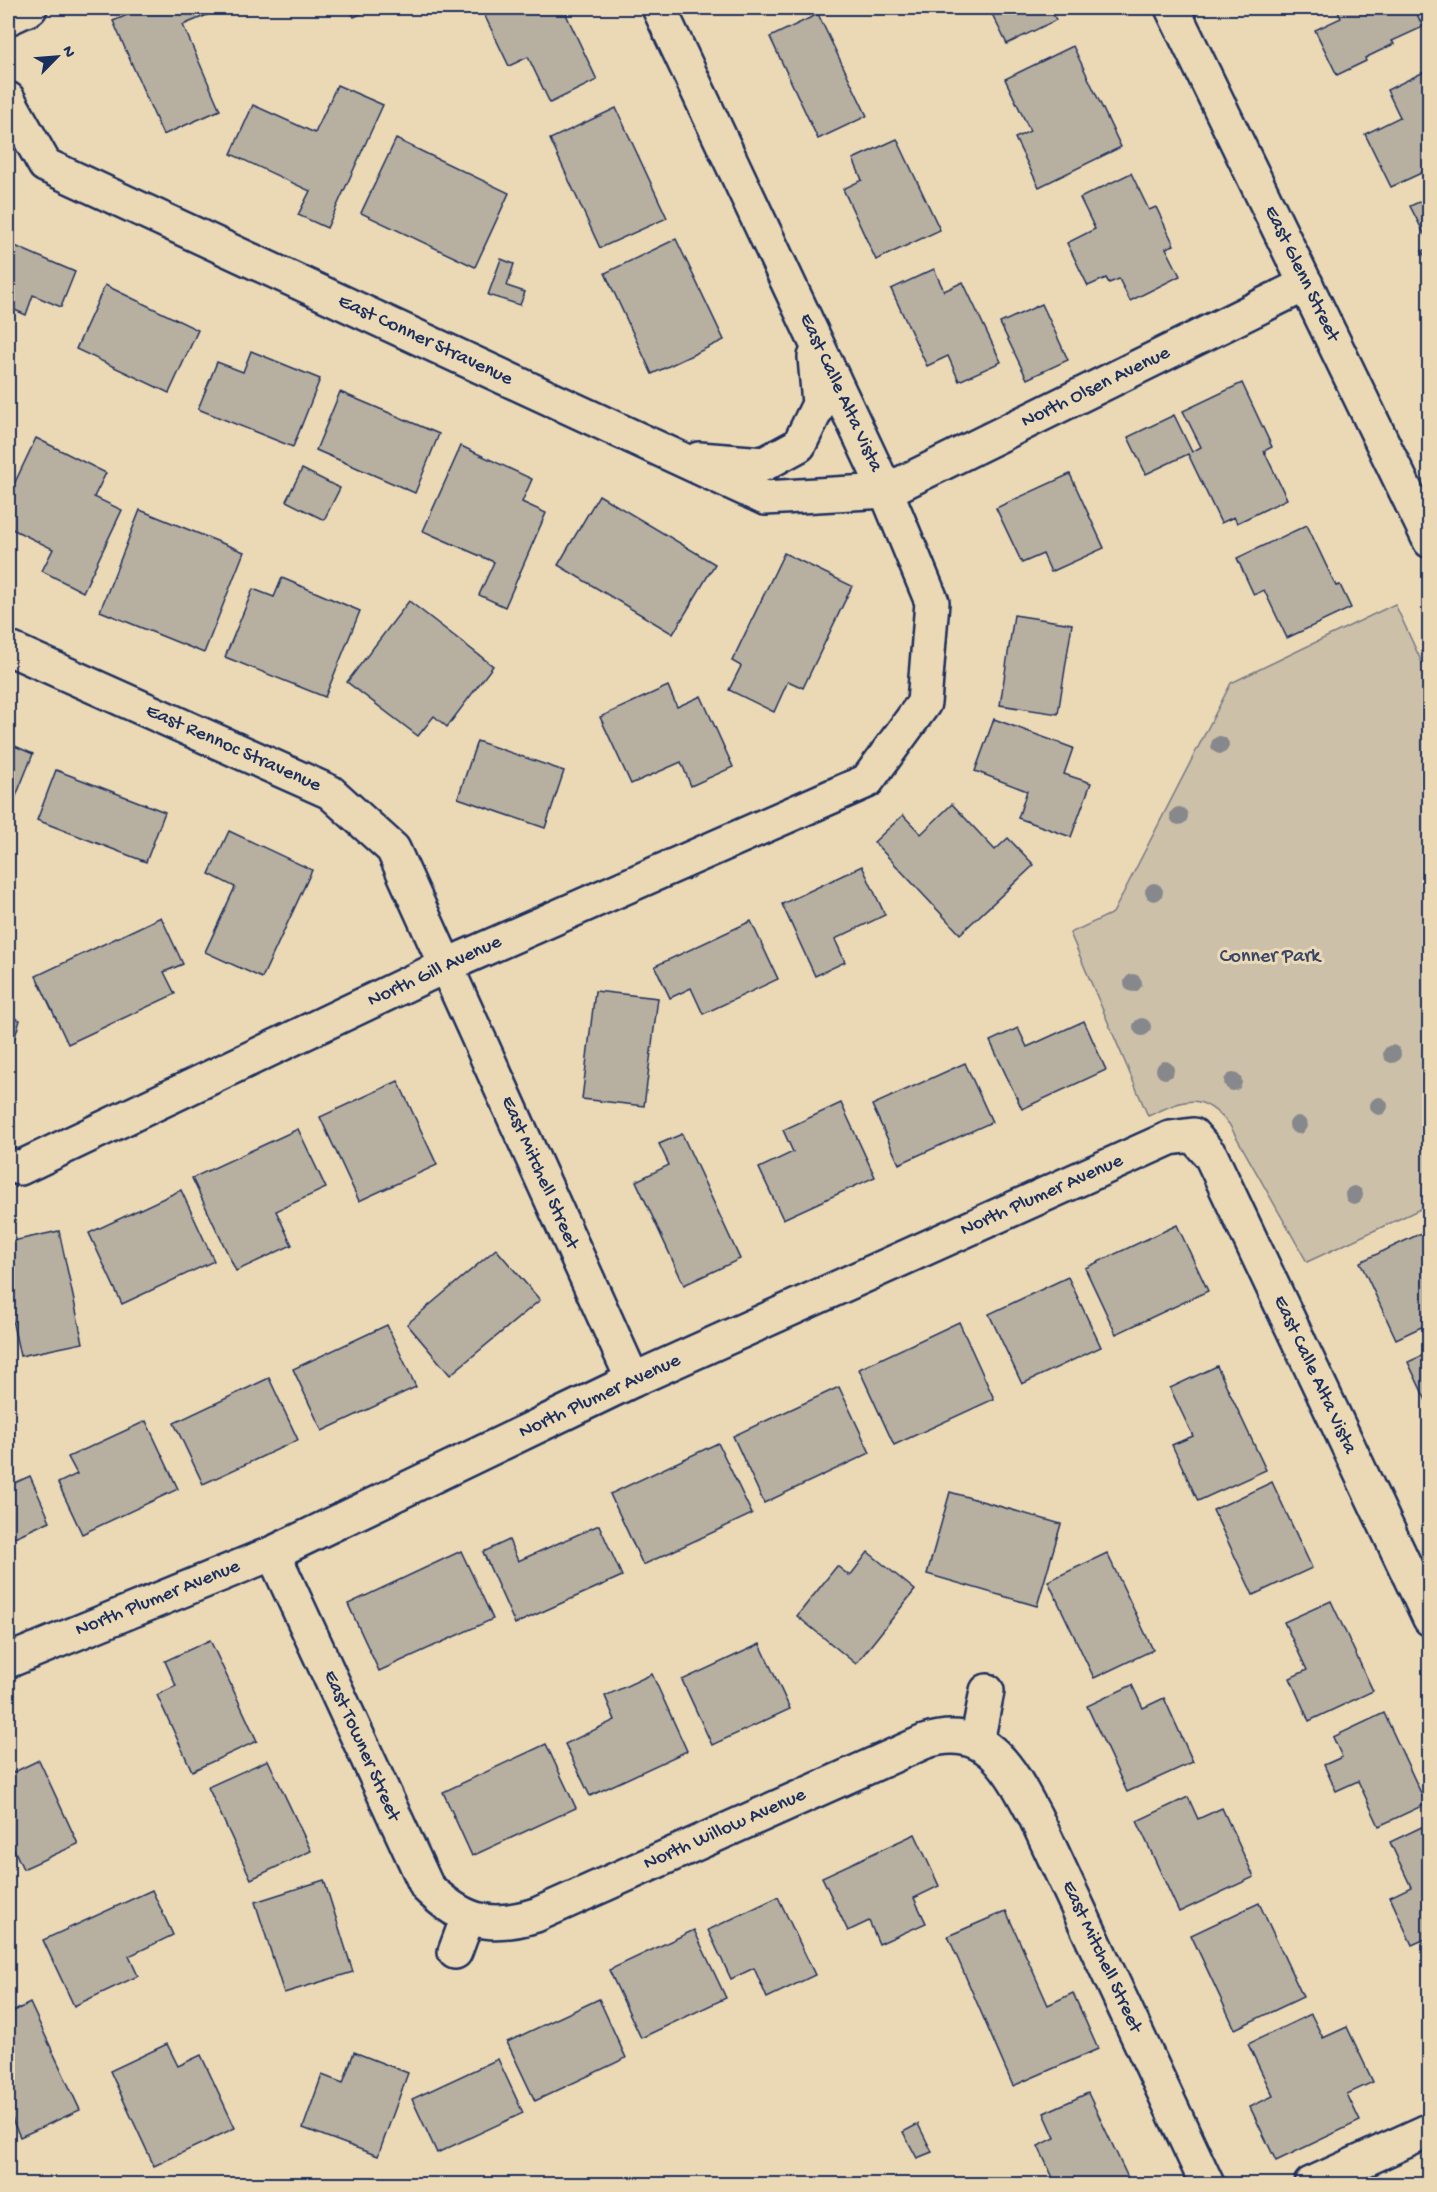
<svg xmlns="http://www.w3.org/2000/svg" width="1437" height="2192" viewBox="0 0 1437 2192" font-family="'Gochi Hand',sans-serif">
<style>
.green{fill:#cdc0a9;stroke:#747884;stroke-width:1.5}
.lines{fill:none;stroke-linecap:round;stroke-linejoin:round}
.stream{stroke:#6d7281;stroke-width:10}
.building{fill:#b7afa0;stroke:#1b2f5e;stroke-width:1.5}
.minor-casing{stroke:#1b2f5e;stroke-width:38}
.tertiary-casing{stroke:#1b2f5e;stroke-width:38}
.minor{stroke:#ebd9b6;stroke-width:33}
.tertiary{stroke:#ebd9b6;stroke-width:33}
.tree{fill:#87888c}
.labels{text-anchor:middle;dominant-baseline:central;stroke-width:6;stroke-linejoin:round;paint-order:stroke}
.street-label{font-size:20px;fill:#1b2f5e;stroke:#ebd9b6}
.park-label{font-size:20px;fill:#364569;stroke:#ebd9b6}
</style>
<rect width="100%" height="100%" fill="#ebd9b6"/>
<filter id="ink" filterUnits="userSpaceOnUse"><feTurbulence type="fractalNoise" baseFrequency=".0167" numOctaves="2"/><feDisplacementMap in="SourceGraphic" scale="12" xChannelSelector="R" yChannelSelector="G"/><feConvolveMatrix kernelMatrix="1 2 1 2 8 2 1 2 1" color-interpolation-filters="sRGB"/></filter>
<g filter="url(#ink)">
<path class="green" d="M1395,604L1429,678V1205L1307,1262L1229,1124C1199,1090 1185,1100 1148,1116L1070,933L1113,913L1231,683Z"/>
<g class="lines">
<path class="stream" d="M1417,2184L1430,2179"/>
</g>
<g class="building">
<path d="M144,8H224L183,25L220,110L163,135L113,21Z"/>
<path d="M349,8H374L354,17Z"/>
<path d="M481,8H563L597,80L550,103L528,57L509,66Z"/>
<path d="M972,8H987L975,13Z"/>
<path d="M989,8H1050L1056,20L1007,44Z"/>
<path d="M1336,8H1414L1423,27L1392,41L1394,44L1365,58L1366,61L1337,75L1315,30L1341,18Z"/>
<path d="M818,14L867,116L818,139L770,37Z"/>
<path d="M1073,46L1121,147L1039,187L1015,138L1030,131L1005,79Z"/>
<path d="M1428,70L1430,169L1391,187L1365,134L1400,117L1387,90Z"/>
<path d="M337,85L383,105L327,228L298,215L310,191L231,154L253,105L315,133Z"/>
<path d="M616,108L667,218L600,248L550,139Z"/>
<path d="M396,139L509,193L475,267L361,213Z"/>
<path d="M897,139L940,230L876,260L843,189L862,180L853,159Z"/>
<path d="M1131,173L1149,210L1156,207L1174,245L1166,248L1180,276L1130,301L1119,279L1109,283L1106,278L1088,286L1067,243L1095,229L1080,198Z"/>
<path d="M1430,197V245L1410,206Z"/>
<path d="M676,239L724,340L652,374L605,273Z"/>
<path d="M8,243L75,272L61,307L33,295L26,315L8,307Z"/>
<path d="M1430,248V266L1422,251Z"/>
<path d="M501,259L514,264L507,286L525,292L520,305L488,295Z"/>
<path d="M934,269L944,291L963,282L1001,362L959,381L948,356L927,366L891,289Z"/>
<path d="M105,285L198,330L169,393L76,349Z"/>
<path d="M1042,304L1068,360L1027,379L1000,323Z"/>
<path d="M251,351L320,379L293,447L198,409L217,362L243,372Z"/>
<path d="M1242,383L1272,447L1264,451L1287,499L1237,523L1234,517L1221,523L1188,454L1146,474L1128,437L1174,415L1192,452L1201,447L1183,411Z"/>
<path d="M340,392L439,434L415,493L316,450Z"/>
<path d="M36,438L106,473L94,497L122,510L83,592L42,571L53,549L8,527V497Z"/>
<path d="M461,446L532,479L522,502L546,513L505,607L479,595L494,562L423,531Z"/>
<path d="M302,469L340,488L324,520L286,501Z"/>
<path d="M1070,474L1104,548L1051,572L1043,554L1022,563L996,508Z"/>
<path d="M599,495L715,564L673,634L558,565Z"/>
<path d="M140,510L244,552L204,653L100,611Z"/>
<path d="M1307,525L1336,586L1340,585L1351,608L1287,638L1264,590L1254,595L1237,558Z"/>
<path d="M784,553L852,586L803,688L788,681L774,712L729,690L741,666L732,661Z"/>
<path d="M282,578L360,611L325,697L225,657L253,589L274,597Z"/>
<path d="M409,601L493,666L447,727L434,716L418,736L347,682Z"/>
<path d="M1014,615L1072,624L1058,714L1000,705Z"/>
<path d="M668,686L677,707L701,696L733,767L691,786L681,762L631,784L600,717Z"/>
<path d="M994,719L1073,748L1064,774L1091,783L1071,837L1018,818L1027,791L975,771Z"/>
<path d="M477,741L564,771L545,828L458,798Z"/>
<path d="M8,743L33,754L12,806L8,804Z"/>
<path d="M56,770L165,812L146,862L37,820Z"/>
<path d="M952,804L995,850L1008,838L1034,865L960,934L874,842L903,815L921,834Z"/>
<path d="M229,831L312,870L262,978L205,952L235,887L209,874Z"/>
<path d="M862,866L885,915L835,939L845,962L815,976L782,904Z"/>
<path d="M161,917L183,964L164,972L175,994L68,1044L36,976Z"/>
<path d="M751,921L778,979L703,1014L691,988L670,998L655,966Z"/>
<path d="M595,991L658,998L644,1106L582,1099Z"/>
<path d="M8,1016L20,1020L8,1061Z"/>
<path d="M1084,1021L1106,1070L1022,1109L990,1041L1018,1028L1027,1047Z"/>
<path d="M965,1063L992,1122L899,1164L872,1105Z"/>
<path d="M398,1081L437,1165L359,1201L320,1117Z"/>
<path d="M841,1103L875,1177L783,1219L759,1168L793,1152L783,1130Z"/>
<path d="M298,1129L326,1188L276,1211L292,1245L236,1271L192,1178Z"/>
<path d="M682,1134L740,1259L684,1285L636,1181L669,1165L659,1144Z"/>
<path d="M181,1190L214,1261L122,1304L89,1233Z"/>
<path d="M1177,1225L1208,1291L1116,1334L1085,1268Z"/>
<path d="M1430,1229V1323L1396,1339L1360,1262Z"/>
<path d="M59,1231L83,1343L20,1356L8,1301V1242Z"/>
<path d="M496,1249L540,1300L450,1375L407,1324Z"/>
<path d="M1068,1277L1101,1347L1022,1384L989,1314Z"/>
<path d="M959,1322L994,1399L894,1445L859,1369Z"/>
<path d="M387,1325L416,1387L322,1431L293,1369Z"/>
<path d="M1430,1352V1409L1408,1362Z"/>
<path d="M1217,1366L1266,1470L1198,1501L1172,1445L1193,1436L1170,1388Z"/>
<path d="M269,1378L298,1440L203,1484L174,1423Z"/>
<path d="M839,1387L870,1453L764,1503L733,1436Z"/>
<path d="M146,1421L178,1489L82,1534L58,1483L77,1474L68,1457Z"/>
<path d="M718,1443L752,1514L643,1565L610,1494Z"/>
<path d="M30,1476L50,1521L8,1540V1486Z"/>
<path d="M1272,1482L1312,1568L1253,1595L1213,1510Z"/>
<path d="M950,1492L1061,1524L1037,1606L927,1574Z"/>
<path d="M599,1525L622,1576L515,1624L483,1552L509,1540L518,1561Z"/>
<path d="M461,1551L493,1619L379,1671L348,1604Z"/>
<path d="M868,1552L915,1590L856,1664L797,1616L837,1566L850,1576Z"/>
<path d="M1107,1553L1153,1650L1094,1678L1048,1581Z"/>
<path d="M8,1555L14,1568L8,1571Z"/>
<path d="M1331,1601L1373,1691L1309,1721L1290,1678L1307,1670L1284,1622Z"/>
<path d="M210,1640L257,1741L192,1771L157,1695L176,1686L165,1661Z"/>
<path d="M760,1644L790,1709L712,1745L682,1680Z"/>
<path d="M652,1674L687,1751L590,1796L565,1744L615,1720L605,1696Z"/>
<path d="M1132,1685L1143,1708L1164,1698L1193,1762L1127,1792L1087,1706Z"/>
<path d="M1384,1713L1426,1804L1379,1826L1358,1781L1336,1791L1324,1765L1342,1757L1333,1737Z"/>
<path d="M546,1744L576,1808L472,1856L443,1792Z"/>
<path d="M39,1760L78,1844L23,1869L12,1845L8,1846V1775Z"/>
<path d="M268,1760L311,1851L251,1879L208,1787Z"/>
<path d="M1188,1797L1198,1819L1222,1808L1254,1877L1179,1912L1137,1821Z"/>
<path d="M1430,1823V1937L1412,1945L1390,1897L1411,1887L1390,1842Z"/>
<path d="M915,1834L939,1886L914,1898L926,1923L879,1944L869,1921L848,1931L822,1877Z"/>
<path d="M324,1880L353,1972L284,1993L255,1902Z"/>
<path d="M152,1890L173,1935L129,1956L138,1976L74,2006L43,1940Z"/>
<path d="M778,1897L815,1975L767,1998L754,1968L731,1979L708,1930Z"/>
<path d="M1259,1903L1303,1997L1235,2029L1191,1935Z"/>
<path d="M1006,1911L1048,2005L1073,1993L1098,2049L1013,2086L948,1936Z"/>
<path d="M694,1930L726,1998L641,2038L609,1970Z"/>
<path d="M599,1999L626,2058L535,2101L507,2042Z"/>
<path d="M30,2003L80,2110L20,2137L8,2110V2014Z"/>
<path d="M1311,2014L1323,2038L1347,2027L1373,2082L1347,2094L1360,2121L1276,2161L1250,2107L1273,2096L1248,2044Z"/>
<path d="M167,2044L178,2066L201,2055L235,2128L154,2166L110,2071Z"/>
<path d="M354,2052L408,2073L378,2156L303,2128L322,2075L343,2083Z"/>
<path d="M498,2059L523,2113L437,2153L412,2099Z"/>
<path d="M1088,2093L1131,2184H1056L1038,2146L1055,2138L1044,2113Z"/>
<path d="M918,2124L932,2152L917,2158L903,2132Z"/>
</g>
<g class="lines">
<defs>
<g id="minor">
<path d="M8,18L30,8"/>
<path d="M8,99L45,165L765,498L886,491L1306,284"/>
<path d="M699,459L764,464L799,445L819,404L815,357"/>
<path d="M8,648L330,792L393,849L633,1380"/>
<path d="M8,1165L20,1168L445,966L867,781L924,703L932,602L886,491L659,8"/>
<path d="M273,1553L427,1887C462,1921 488,1930 536,1915L924,1742C988,1721 1011,1771 1036,1818L1207,2184"/>
<path d="M8,1661L273,1553L633,1380L1170,1138L1193,1135L1211,1156L1430,1619"/>
<path d="M977,1742L987,1691"/>
<path d="M455,1952L468,1917"/>
<path d="M1311,2184L1430,2130"/>
</g>
<path id="tertiary" d="M1172,8L1430,541"/>
</defs>
<use href="#minor" class="minor-casing"/>
<use href="#tertiary" class="tertiary-casing"/>
<use href="#minor" class="minor"/>
<use href="#tertiary" class="tertiary"/>
</g>
<g class="tree">
<circle cx="1220" cy="745" r="9"/>
<circle cx="1179" cy="816" r="9"/>
<circle cx="1154" cy="892" r="9"/>
<circle cx="1133" cy="983" r="9"/>
<circle cx="1142" cy="1027" r="9"/>
<circle cx="1392" cy="1054" r="9"/>
<circle cx="1165" cy="1070" r="9"/>
<circle cx="1233" cy="1082" r="9"/>
<circle cx="1379" cy="1106" r="9"/>
<circle cx="1298" cy="1125" r="9"/>
<circle cx="1354" cy="1195" r="9"/>
</g>
</g>
<g class="labels">
<g class="street-label">
<text transform="translate(1301 274) rotate(64)">East Glenn Street</text>
<text transform="translate(425 341) rotate(25)">East Conner Stravenue</text>
<text transform="translate(1096 388) rotate(-26)">North Olsen Avenue</text>
<text transform="translate(840 393) rotate(65)">East Calle Alta Vista</text>
<text transform="translate(233 749) rotate(24)">East Rennoc Stravenue</text>
<text transform="translate(435 972) rotate(-25)">North Gill Avenue</text>
<text transform="translate(539 1173) rotate(66)">East Mitchell Street</text>
<text transform="translate(1042 1196) rotate(-24)">North Plumer Avenue</text>
<text transform="translate(1314 1375) rotate(65)">East Calle Alta Vista</text>
<text transform="translate(600 1397) rotate(-25)">North Plumer Avenue</text>
<text transform="translate(158 1599) rotate(-22)">North Plumer Avenue</text>
<text transform="translate(361 1746) rotate(66)">East Towner Street</text>
<text transform="translate(725 1830) rotate(-24)">North Willow Avenue</text>
<text transform="translate(1101 1957) rotate(65)">East Mitchell Street</text>
</g>
<g class="park-label">
<text x="1270" y="957">Conner Park</text>
</g>
</g>
<rect width="1437" height="2192" fill="none" stroke="#ebd9b6" stroke-width="30"/>
<rect x="15" y="15" width="1407" height="2162" fill="none" stroke="#1b2f5e" stroke-width="2" filter="url(#ink)"/>
<g transform="translate(57 57) rotate(65)" stroke="#ebd9b6" stroke-width="4.5" paint-order="stroke">
<path d="M0-4.5L10 22L0 15L-10 22Z" fill="#1b2f5e"/>
<text y="-9" font-size="16" font-weight="bold" text-anchor="middle" fill="#1b2f5e">N</text>
</g>
</svg>
